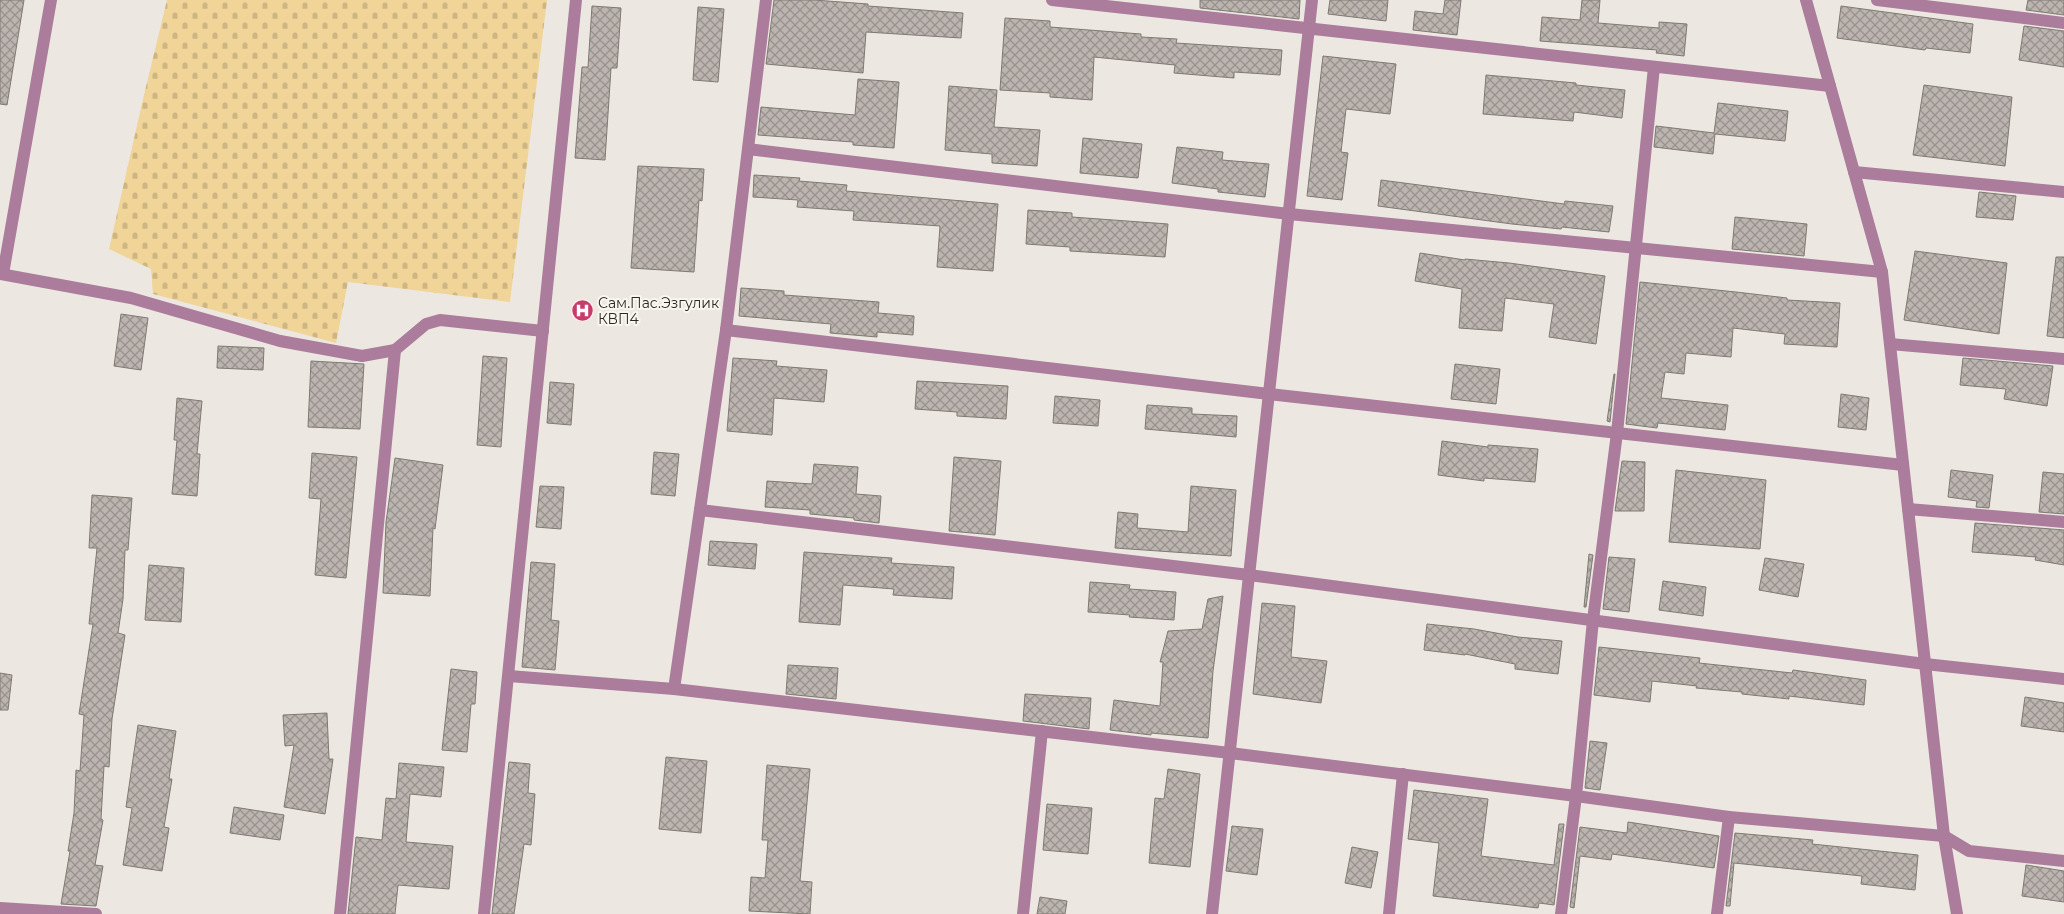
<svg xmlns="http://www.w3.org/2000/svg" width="2064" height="914" viewBox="0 0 2064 914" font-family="Montserrat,sans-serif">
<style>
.cemetery{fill:url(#cemetery-stones)}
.building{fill:url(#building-cross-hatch);stroke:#7f7973}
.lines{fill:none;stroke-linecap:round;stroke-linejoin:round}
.minor{stroke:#ab7c9c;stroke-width:12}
.labels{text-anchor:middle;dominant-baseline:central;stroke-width:4;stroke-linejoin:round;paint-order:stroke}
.poi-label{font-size:14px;fill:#2a2926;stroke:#f9f6ee;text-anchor:start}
</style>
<defs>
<pattern id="cemetery-stones" width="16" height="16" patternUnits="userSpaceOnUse" patternTransform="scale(1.25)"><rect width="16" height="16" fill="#f0d498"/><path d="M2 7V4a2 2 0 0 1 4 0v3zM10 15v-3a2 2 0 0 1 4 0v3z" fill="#ceb683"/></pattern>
<pattern id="building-cross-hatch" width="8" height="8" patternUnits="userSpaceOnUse" patternTransform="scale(1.25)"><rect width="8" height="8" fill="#bbb4af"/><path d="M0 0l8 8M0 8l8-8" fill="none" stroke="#98928e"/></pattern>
</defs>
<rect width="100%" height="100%" fill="#ece8e1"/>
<path class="cemetery" d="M167,0H547L510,302L348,282L336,343L153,294L151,269L109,249L143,99Z"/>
<g class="building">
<path d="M0,0H24L7,105L0,104Z"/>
<path d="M774,0H814L868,4V6L963,13L961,38L866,32L863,73L766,64Z"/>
<path d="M1200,0H1300L1299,19L1200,8Z"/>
<path d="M1330,0H1388L1386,21L1328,14Z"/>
<path d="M1445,0H1461L1457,35L1413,30L1415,11L1443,14Z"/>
<path d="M1582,0H1600L1598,23L1659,28V22L1687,24L1684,56L1656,53L1657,50L1540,41L1542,17L1580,20Z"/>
<path d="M2028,0H2064V15L2026,10Z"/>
<path d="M592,6L621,8L617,68H611L605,160L575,158L582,67H588Z"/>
<path d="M1841,6L1973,24L1970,53L1926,48L1925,50L1837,38Z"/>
<path d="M698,7L724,9L718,82L693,80Z"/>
<path d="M1005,18L1050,21V27L1141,34V37L1177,39L1176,43L1282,50L1280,75L1234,72V78L1174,73L1175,65L1094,57L1092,100L1050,97V93L1000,90Z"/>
<path d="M2024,26L2064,31V67L2019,60Z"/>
<path d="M1323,56L1396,64L1390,114L1346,109L1341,152L1348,153L1342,200L1307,196Z"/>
<path d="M1486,75L1576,83V85L1625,90L1622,118L1574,112L1573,121L1483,114Z"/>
<path d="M858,79L899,82L894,148L853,145V142L758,135L761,107L855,115Z"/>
<path d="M1924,85L2012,97L2005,166L1913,155Z"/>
<path d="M949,86L997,90L994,127L1040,130L1037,166L992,163V154L945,150Z"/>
<path d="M1718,103L1788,111L1785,141L1715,134L1713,154L1654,147L1656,126L1714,133Z"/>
<path d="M1083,138L1142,144L1138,178L1080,173Z"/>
<path d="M1177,147L1223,152L1222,160L1269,164L1265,197L1218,192V189L1172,183Z"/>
<path d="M638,166L704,169L702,201L699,200L694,272L631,268Z"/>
<path d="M754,175L800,178L799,181L847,185L846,191L998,204L993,271L937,267L940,226L853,220L854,211L797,207L798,200L753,197Z"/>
<path d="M1381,180L1564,204L1565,201L1613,206L1609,232L1562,227L1561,229L1512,224L1378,206Z"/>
<path d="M1979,192L2016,196L2013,220L1976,217Z"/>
<path d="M1028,210L1072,213V217L1168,224L1165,257L1070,251V247L1026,244Z"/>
<path d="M1735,217L1807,224L1804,256L1732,249Z"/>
<path d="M1915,251L2007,263L1999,334L1904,320Z"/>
<path d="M1420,253L1465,260V259L1509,263L1605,276L1596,344L1549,337L1554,304L1505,298L1502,331L1459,328L1462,289L1415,281Z"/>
<path d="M2056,257H2064V338L2047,336Z"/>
<path d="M1640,282L1736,292L1787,298V300L1840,303L1837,347L1784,344L1785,334L1733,328L1731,357L1686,353L1684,374L1665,372L1661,398L1728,405L1725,430L1658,423L1657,428L1626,424Z"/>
<path d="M741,288L784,291V295L879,302L878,313L914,316L913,335L877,332V337L830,333L831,324L739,316Z"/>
<path d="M121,314L148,318L141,370L114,366Z"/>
<path d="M218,346L264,348L263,370L217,368Z"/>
<path d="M483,356L507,358L501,447L477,445Z"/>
<path d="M733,358L777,361L776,366L827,370L824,402L774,398L772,435L727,431Z"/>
<path d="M1963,358L2053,366L2047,406L2004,399L2006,389L1960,385Z"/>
<path d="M311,361L364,364L360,429L308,427Z"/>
<path d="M1455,364L1500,369L1496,404L1451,399Z"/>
<path d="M1614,374H1615L1610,422L1607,421Z"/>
<path d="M917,381L1008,386L1006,419L957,416V412L915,409Z"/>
<path d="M550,382L574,384L571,425L547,423Z"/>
<path d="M1841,394L1869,398L1866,430L1838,427Z"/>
<path d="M1055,396L1100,400L1098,426L1053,423Z"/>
<path d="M177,398L202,401L197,454H200L197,496L172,494L177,440H174Z"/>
<path d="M1147,405L1192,408V414L1237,416L1236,437L1145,429Z"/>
<path d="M1442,441L1488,447V445L1538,449L1535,482L1484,478V481L1438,475Z"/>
<path d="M654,452L679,454L675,496L651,494Z"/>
<path d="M312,453L357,457L346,578L315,575L321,499L309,498Z"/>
<path d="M954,457L1001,461L995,535L949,531Z"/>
<path d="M395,458L443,465L435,529L433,528L430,596L383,593L386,522Z"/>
<path d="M1622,461L1645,462L1644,511H1615Z"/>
<path d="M814,464L858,467L856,494L881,496L879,523L854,520V518L810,514V510L765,507L767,481L812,484Z"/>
<path d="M1676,470L1766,480L1760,549L1669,542Z"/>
<path d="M1951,470L1993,475L1989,508L1976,507L1977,501L1948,497Z"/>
<path d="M2043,472L2064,474V514L2039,512Z"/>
<path d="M540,486L564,487L561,529L536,527Z"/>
<path d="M1191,486L1236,490L1231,556L1115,548L1118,512L1138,514L1137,528L1188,532Z"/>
<path d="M92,495L132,498L128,550H125L123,599L118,633L125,635L112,719L109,767L104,766L101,819L103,820L95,865L103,866L96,906L61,904L70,851H68L74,813L76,770L80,771L84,715L79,714L93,624H89L97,548H89Z"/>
<path d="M1975,523L2064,530V565L2035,560L2036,557L1972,552Z"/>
<path d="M710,541L757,544L755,569L708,565Z"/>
<path d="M804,552L892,558L891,563L954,567L952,599L893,595L894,589L843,585L840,625L799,622Z"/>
<path d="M1589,554L1593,555L1586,607H1584Z"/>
<path d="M1609,557L1635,559L1629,612L1603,609Z"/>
<path d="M1765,558L1804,564L1798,597L1759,590Z"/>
<path d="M531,562L555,564L551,620L559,621L555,670L522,667Z"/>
<path d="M149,565L184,568L181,622L145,620Z"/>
<path d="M1663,581L1706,587L1703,616L1659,610Z"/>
<path d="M1090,582L1130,585L1129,589L1176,592L1174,620L1129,617L1130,615L1088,612Z"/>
<path d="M1223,596L1213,671L1208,738L1151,733V735L1110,730L1114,700L1160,706L1163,662H1160L1168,631L1202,629L1208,599Z"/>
<path d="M1262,603L1295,606L1291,657L1327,661L1321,703L1253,694Z"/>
<path d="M1427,624L1474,629L1518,637L1562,641L1558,674L1515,669V664L1465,654V655L1424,650Z"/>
<path d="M1599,647L1700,658L1699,663L1792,673L1793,670L1866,680L1864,705L1789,696V699L1742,694V692L1696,688L1697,686L1652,681L1650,702L1594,695Z"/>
<path d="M788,665L838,668L836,699L786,694Z"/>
<path d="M451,669L477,672L475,704H471L467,752L442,750Z"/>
<path d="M0,673L12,675L8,710H0Z"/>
<path d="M1025,694L1091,698L1089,729L1023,721Z"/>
<path d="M2025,697L2064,703V732L2021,726Z"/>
<path d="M327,713L329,759H333L325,814L284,807L294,745L285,746L283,715Z"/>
<path d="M138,725L176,731L169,779H172L164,827L169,828L162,871L123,865L132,808L126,807Z"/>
<path d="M1590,741L1607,743L1600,790L1585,788Z"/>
<path d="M666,757L707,761L701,833L659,829Z"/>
<path d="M509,762L530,764L528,793L535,794L531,845L524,844L514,914H492Z"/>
<path d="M399,763L444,767L441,797L410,794L406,842L453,846L449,889L398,885L395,914H348L356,837L382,840L386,798L396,799Z"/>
<path d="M767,765L810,769L800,881L812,882L810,914L749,911L751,877L765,878L768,840H762Z"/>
<path d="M1168,769L1200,774L1190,867L1149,863L1155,798L1164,799Z"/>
<path d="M1414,790L1488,799L1481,856L1554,865L1559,824H1564L1554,905L1539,903L1538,908L1433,896L1439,843L1408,839Z"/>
<path d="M1047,804L1092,808L1088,854L1043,850Z"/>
<path d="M234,807L284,815L280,840L230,833Z"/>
<path d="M1628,822L1719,836L1714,868L1612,854L1611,860L1580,856L1574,908L1570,907L1580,827L1627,833Z"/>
<path d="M1232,826L1263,829L1257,875L1226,871Z"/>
<path d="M1735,833L1813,840L1812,844L1918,855L1915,890L1861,884L1862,876L1734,863L1730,906H1726Z"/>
<path d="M1352,847L1378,852L1371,888L1345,883Z"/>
<path d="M2026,865L2064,871V902L2022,896Z"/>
<path d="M1040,897L1067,901L1065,914H1037Z"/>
</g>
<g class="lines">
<g class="minor">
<path d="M1052,0L1830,86"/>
<path d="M1806,0L1882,272L1944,836L1957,914"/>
<path d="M1877,0L2064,23"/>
<path d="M748,149L1289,214L1882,272"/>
<path d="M1854,172L2064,192"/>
<path d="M0,274L131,298L280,341L362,356L395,350L426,324L440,320L543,331"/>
<path d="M3,274L51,0"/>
<path d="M726,330L1269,394L1903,465"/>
<path d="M1890,344L2064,359"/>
<path d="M1908,509L2064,522"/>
<path d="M700,510L1249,575L1925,664L2064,679"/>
<path d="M509,676L674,689L1230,753L1576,796L1729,817L1944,836L1969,851L2064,861"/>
<path d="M674,689L726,330L766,0"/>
<path d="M0,908L96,914"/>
<path d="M340,914L395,350"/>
<path d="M484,914L576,0"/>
<path d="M1023,914L1042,731"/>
<path d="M1212,914L1312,0"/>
<path d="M1389,914L1403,774"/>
<path d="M1561,914L1576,796L1593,620L1617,433L1654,67"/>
<path d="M1717,914L1729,817"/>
</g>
</g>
<defs>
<symbol id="hospital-disc" viewBox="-11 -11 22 22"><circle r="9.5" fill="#c83c6d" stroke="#f9f6ee"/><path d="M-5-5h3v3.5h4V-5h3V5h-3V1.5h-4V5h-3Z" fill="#fff"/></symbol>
</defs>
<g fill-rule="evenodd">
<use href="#hospital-disc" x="570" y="298" width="25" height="25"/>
</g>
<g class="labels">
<g class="poi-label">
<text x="598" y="303">Сам.Пас.Эзгулик<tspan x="598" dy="16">КВП4</tspan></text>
</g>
</g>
</svg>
